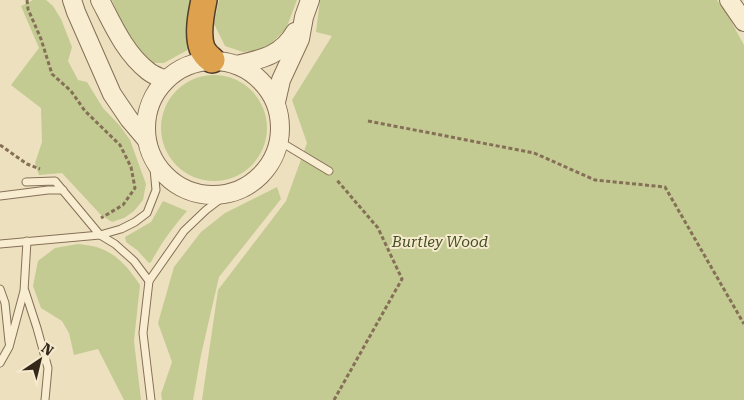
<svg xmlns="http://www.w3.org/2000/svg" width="744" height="400" viewBox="0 0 744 400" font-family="'Roboto Serif',serif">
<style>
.green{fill:#c3cb92}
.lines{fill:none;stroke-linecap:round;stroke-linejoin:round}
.service-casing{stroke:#857057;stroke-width:9}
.tertiary-casing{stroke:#857057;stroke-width:20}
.motorway-casing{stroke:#523e2b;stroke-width:28}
.path{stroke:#857057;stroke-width:3;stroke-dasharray:4 2.5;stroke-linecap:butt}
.service{stroke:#f8edd0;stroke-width:7}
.tertiary{stroke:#f8edd0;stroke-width:18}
.motorway{stroke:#dea14d;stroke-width:25}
.labels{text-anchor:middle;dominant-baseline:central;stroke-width:4;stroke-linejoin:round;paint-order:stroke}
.park-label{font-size:15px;font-style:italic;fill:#445122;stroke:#f5eacd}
</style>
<rect width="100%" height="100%" fill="#ede0be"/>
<g class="green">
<path d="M33,0H46L53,6L61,19L72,47L68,61L78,80L87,82L103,108L120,126L130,140L146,184L143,200L134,211L124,218L112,222L101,215L62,173L39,175L35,163L42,142L41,108L11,85L39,48L21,6Z"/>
<path d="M112,0H194L193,47L164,63H146L135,53Z"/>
<path d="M219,0H297L286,29L264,50L243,52L225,46L214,24Z"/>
<path d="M320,0H717L726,12L744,45V400H202L218,290L286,201L307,143L292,100L332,36L316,32Z"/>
<circle cx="214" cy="128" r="53"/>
<path d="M277,187L281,199L219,277L201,355L193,400H162L161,394L172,362L158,323L174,267L201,232L225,213Z"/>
<path d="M163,201L187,211C173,227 161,243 151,262L149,263L137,250L126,242L125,237L151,222Z"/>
<path d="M78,244C86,245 95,246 102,249C119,256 130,270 140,285L134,341L141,400H124L98,349L74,355L69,333L62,321L41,308L33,286L38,261L55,248Z"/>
</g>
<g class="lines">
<defs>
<g id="service">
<path d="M279,141L329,171"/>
<path d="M26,182L55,181L100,235L115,244L134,261L149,281"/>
<path d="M0,196L48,190H63"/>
<path d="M0,244L100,235L121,229L135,222L147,213L156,190L153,158"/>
<path d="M0,289L5,303L9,342"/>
<path d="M25,291L37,328L48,368L45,400"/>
<path d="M0,363L9,347L24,291L27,241"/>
<path d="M151,400L143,333L149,281L184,231L206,210L227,194"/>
</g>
<g id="tertiary">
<path d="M72,0L76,12L112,94L129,119L146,139"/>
<path d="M100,0C113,25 125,53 148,71C153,75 159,77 165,80"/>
<path d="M729,0L744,22"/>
<circle cx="213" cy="128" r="67"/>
<path d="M237,65C262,59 282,55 295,32"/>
<path d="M276,102L281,80L300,39L304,17L310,0"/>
</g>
<path id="motorway" d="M204,0C201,14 197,34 202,48C204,53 208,57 212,60"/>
</defs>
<use href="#service" class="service-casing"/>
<use href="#tertiary" class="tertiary-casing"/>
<use href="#motorway" class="motorway-casing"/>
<g class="path">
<path d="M27,0L28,9L41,39L52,74L71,91L85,111L120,145L131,167L135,188L123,205L101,218"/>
<path d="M368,121L534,153L595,180L665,187L744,324"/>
<path d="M0,145L27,164L40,169"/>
<path d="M334,400L402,279L378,228L336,179"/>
</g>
<use href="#service" class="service"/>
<use href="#tertiary" class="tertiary"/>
<use href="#motorway" class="motorway"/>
</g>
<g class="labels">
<g class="park-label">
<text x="440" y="242">Burtley Wood</text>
</g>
</g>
<g transform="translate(40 360) rotate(35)" stroke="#f5eacd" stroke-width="4" paint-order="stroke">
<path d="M0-4L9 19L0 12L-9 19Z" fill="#34281b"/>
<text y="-8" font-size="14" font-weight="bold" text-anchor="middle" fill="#34281b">N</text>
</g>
</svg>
